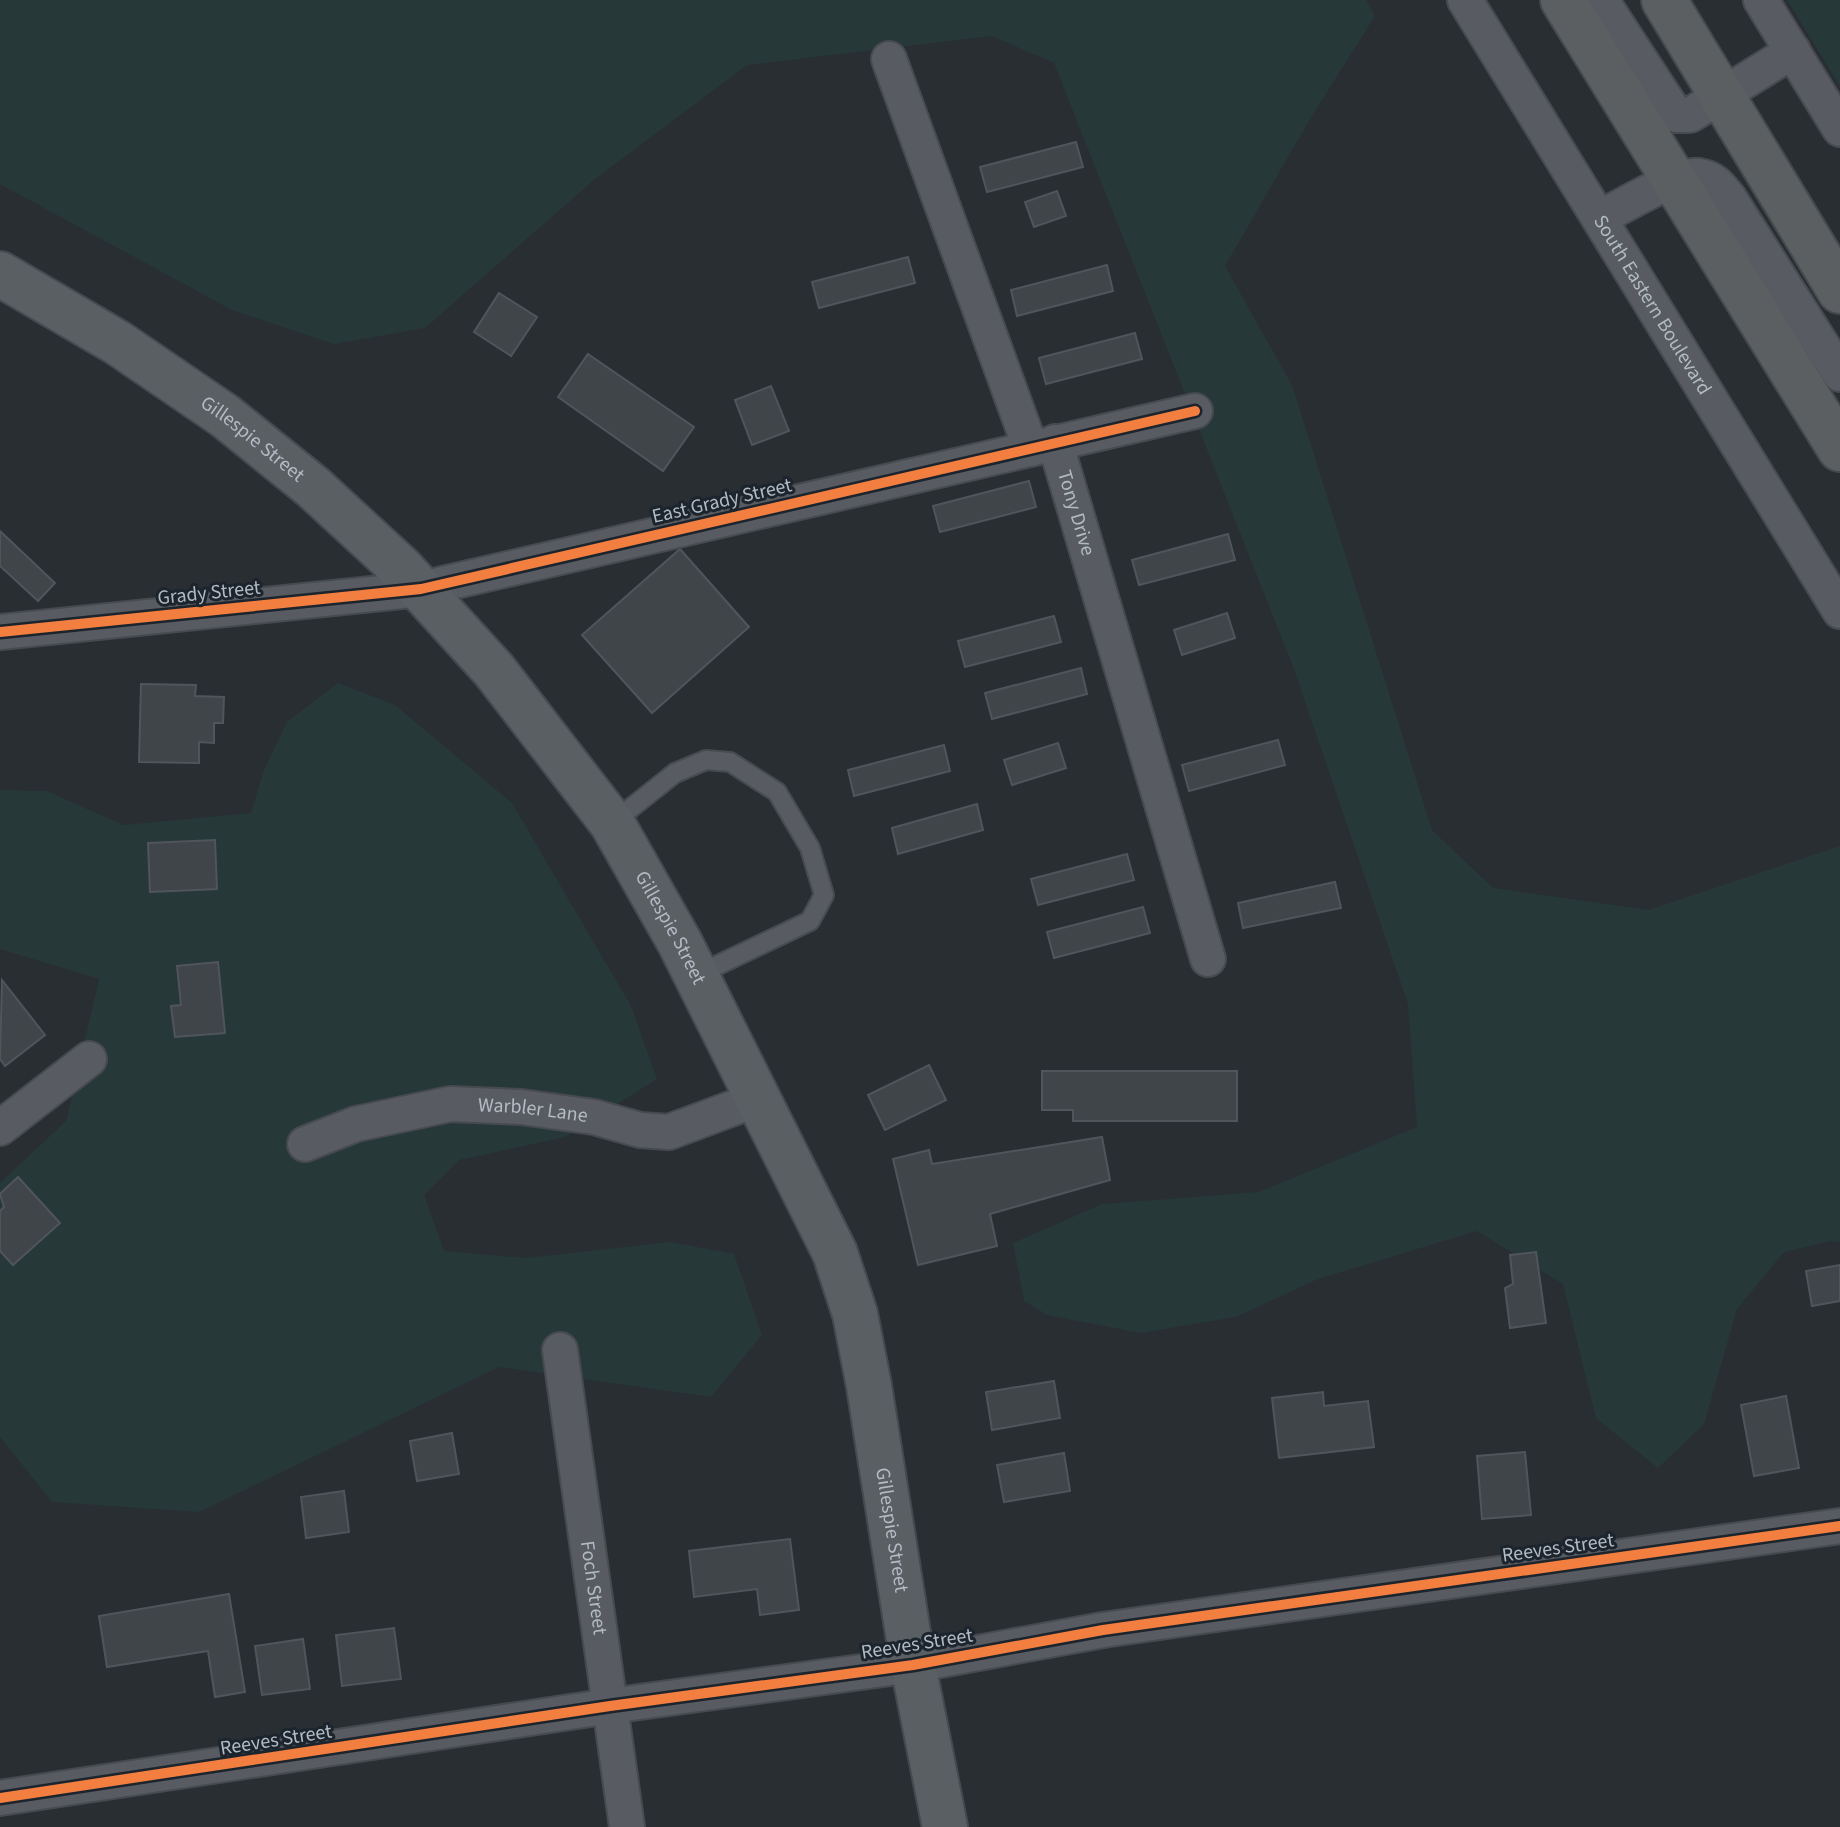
<svg xmlns="http://www.w3.org/2000/svg" width="1840" height="1827" viewBox="0 0 1840 1827" font-family="'Source Sans 3',sans-serif">
<style>
.green{fill:#273839}
.building{fill:#40454a;stroke:#50555b;stroke-width:2}
.lines{fill:none;stroke-linecap:round;stroke-linejoin:round}
.service-casing{stroke:#474b4f;stroke-width:22}
.minor-casing{stroke:#474b4f;stroke-width:38}
.primary-casing{stroke:#464a50;stroke-width:48}
.trunk-casing{stroke:#454a4f;stroke-width:48}
.service{stroke:#585c62;stroke-width:18}
.minor{stroke:#585c62;stroke-width:34}
.primary{stroke:#5a5f63;stroke-width:44}
.trunk{stroke:#5c5f62;stroke-width:44}
.cycleway-casing{stroke:#1c242d;stroke-width:15}
.cycleway{stroke:#f27e40;stroke-width:10}
.labels{text-anchor:middle;dominant-baseline:central;stroke-width:6;stroke-linejoin:round;paint-order:stroke}
.street-label{font-size:20px;fill:#b2bac4;stroke:#1c242d}
</style>
<rect width="100%" height="100%" fill="#292e33"/>
<g class="green">
<path d="M0,0H1366L1375,16L1310,119L1225,266L1292,385L1432,830L1493,888L1649,910L1840,846V1242L1830,1241L1784,1252L1737,1309L1704,1424L1658,1468L1596,1418L1563,1284L1477,1231L1318,1279L1236,1317L1141,1333L1047,1315L1024,1301L1013,1243L1102,1204L1259,1192L1417,1127L1408,1004L1294,669L1054,63L992,36L747,65L595,179L425,328L334,344L232,310L0,184Z"/>
<path d="M1787,0H1840V86Z"/>
<path d="M338,683L395,705L512,803L631,1006L657,1079L565,1137L459,1160L424,1195L444,1251L526,1258L670,1242L734,1254L762,1335L711,1397L499,1367L199,1512L52,1502L0,1437V1183L66,1121L99,979L0,949V790L47,791L123,825L251,813L264,770L287,722Z"/>
</g>
<g class="building">
<path d="M1076,142L1083,167L987,192L980,167Z"/>
<path d="M1057,191L1066,216L1034,227L1025,202Z"/>
<path d="M908,257L915,283L819,308L812,282Z"/>
<path d="M1107,265L1113,291L1017,316L1011,290Z"/>
<path d="M499,293L537,317L511,356L474,332Z"/>
<path d="M1135,333L1142,359L1046,384L1039,358Z"/>
<path d="M588,354L694,427L663,471L558,397Z"/>
<path d="M771,386L789,431L752,445L735,400Z"/>
<path d="M1029,481L1036,507L940,532L933,506Z"/>
<path d="M0,531L55,583L38,601L0,566Z"/>
<path d="M1228,534L1235,560L1139,585L1132,560Z"/>
<path d="M680,549L749,627L652,713L582,635Z"/>
<path d="M1227,613L1235,638L1182,655L1174,630Z"/>
<path d="M1054,616L1061,642L965,667L958,641Z"/>
<path d="M1081,668L1087,694L992,719L985,693Z"/>
<path d="M141,684L196,685L195,696L224,697L223,723H214V743L199,742V763L139,762Z"/>
<path d="M1278,740L1285,765L1189,791L1182,765Z"/>
<path d="M1058,743L1066,768L1012,785L1004,760Z"/>
<path d="M944,745L950,771L854,796L848,770Z"/>
<path d="M977,804L983,830L898,854L892,828Z"/>
<path d="M215,840L217,889L150,892L148,843Z"/>
<path d="M1127,854L1134,880L1038,905L1031,879Z"/>
<path d="M1335,882L1341,908L1243,928L1238,903Z"/>
<path d="M1143,907L1150,933L1054,958L1047,932Z"/>
<path d="M218,962L225,1033L175,1037L171,1006L181,1005L177,966Z"/>
<path d="M2,980L45,1035L5,1066L0,1059Z"/>
<path d="M929,1065L946,1100L885,1130L868,1095Z"/>
<path d="M1042,1071H1237V1121H1073V1110H1042Z"/>
<path d="M1102,1137L1110,1180L990,1214L997,1246L918,1265L893,1159L929,1150L932,1164Z"/>
<path d="M18,1177L60,1223L13,1265L0,1251V1211L4,1207L0,1194Z"/>
<path d="M1536,1252L1546,1323L1510,1328L1505,1288L1513,1284L1510,1255Z"/>
<path d="M1840,1265V1301L1812,1306L1806,1271Z"/>
<path d="M1054,1381L1060,1418L992,1430L986,1392Z"/>
<path d="M1323,1392L1324,1406L1368,1401L1374,1447L1279,1458L1272,1398Z"/>
<path d="M1786,1396L1799,1468L1754,1476L1741,1405Z"/>
<path d="M452,1433L459,1474L417,1481L410,1441Z"/>
<path d="M1525,1452L1531,1515L1482,1519L1477,1456Z"/>
<path d="M1064,1453L1070,1491L1004,1502L997,1465Z"/>
<path d="M344,1491L349,1532L306,1538L301,1497Z"/>
<path d="M790,1539L799,1610L760,1615L757,1589L694,1597L689,1551Z"/>
<path d="M229,1594L245,1692L215,1697L208,1651L107,1667L99,1616Z"/>
<path d="M394,1628L401,1679L342,1686L336,1635Z"/>
<path d="M303,1639L310,1689L262,1695L255,1646Z"/>
</g>
<g class="lines">
<defs>
<path id="service" d="M612,823L675,773L706,760L730,762L777,792L810,848L824,895L810,921L697,975"/>
<g id="minor">
<path id="s1" d="M1465,0L1840,611"/>
<path d="M1601,0L1676,115H1690L1793,51"/>
<path d="M1761,0L1840,129"/>
<path d="M889,59L1031,449"/>
<path d="M1599,218C1621,208 1677,172 1699,176C1714,178 1720,187 1729,198L1840,374"/>
<path id="s2" d="M1055,442L1208,959"/>
<path d="M0,632L421,589L1195,411"/>
<path d="M0,1128L89,1059"/>
<path id="s3" d="M305,1144L356,1124L450,1104L521,1107L594,1117L640,1130L669,1132L760,1098"/>
<path id="s4" d="M560,1350L627,1827"/>
<path d="M0,1798L610,1706L913,1665L1103,1630L1840,1526"/>
</g>
<g id="primary">
<path id="s5" d="M0,274L118,343L225,416L313,487L402,569L494,670L612,823L680,943L835,1253L855,1314L869,1386L913,1665L945,1827"/>
</g>
<g id="trunk">
<path d="M1563,0L1840,449"/>
<path d="M1664,0L1840,291"/>
</g>
</defs>
<use href="#service" class="service-casing"/>
<use href="#minor" class="minor-casing"/>
<use href="#primary" class="primary-casing"/>
<use href="#trunk" class="trunk-casing"/>
<use href="#service" class="service"/>
<use href="#minor" class="minor"/>
<use href="#primary" class="primary"/>
<use href="#trunk" class="trunk"/>
<defs>
<g id="cycleway">
<path d="M0,632L421,589L1195,411"/>
<path d="M0,1798L610,1706L913,1665L1103,1630L1840,1526"/>
</g>
</defs>
<use href="#cycleway" class="cycleway-casing"/>
<use href="#cycleway" class="cycleway"/>
</g>
<g class="labels">
<g class="street-label">
<text stroke="none"><textPath href="#s1" startOffset="358">South Eastern Boulevard</textPath></text>
<text stroke="none"><textPath href="#s5" startOffset="302">Gillespie Street</textPath></text>
<text transform="translate(722 501) rotate(-13)">East Grady Street</text>
<text stroke="none"><textPath href="#s2" startOffset="74">Tony Drive</textPath></text>
<text transform="translate(209 593) rotate(-6)">Grady Street</text>
<text stroke="none"><textPath href="#s5" startOffset="950">Gillespie Street</textPath></text>
<text stroke="none"><textPath href="#s3" startOffset="234">Warbler Lane</textPath></text>
<text stroke="none"><textPath href="#s5" startOffset="1598">Gillespie Street</textPath></text>
<text transform="translate(1558 1548) rotate(-8)">Reeves Street</text>
<text stroke="none"><textPath href="#s4" startOffset="240">Foch Street</textPath></text>
<text transform="translate(917 1644) rotate(-9)">Reeves Street</text>
<text transform="translate(276 1740) rotate(-9)">Reeves Street</text>
</g>
</g>
</svg>
